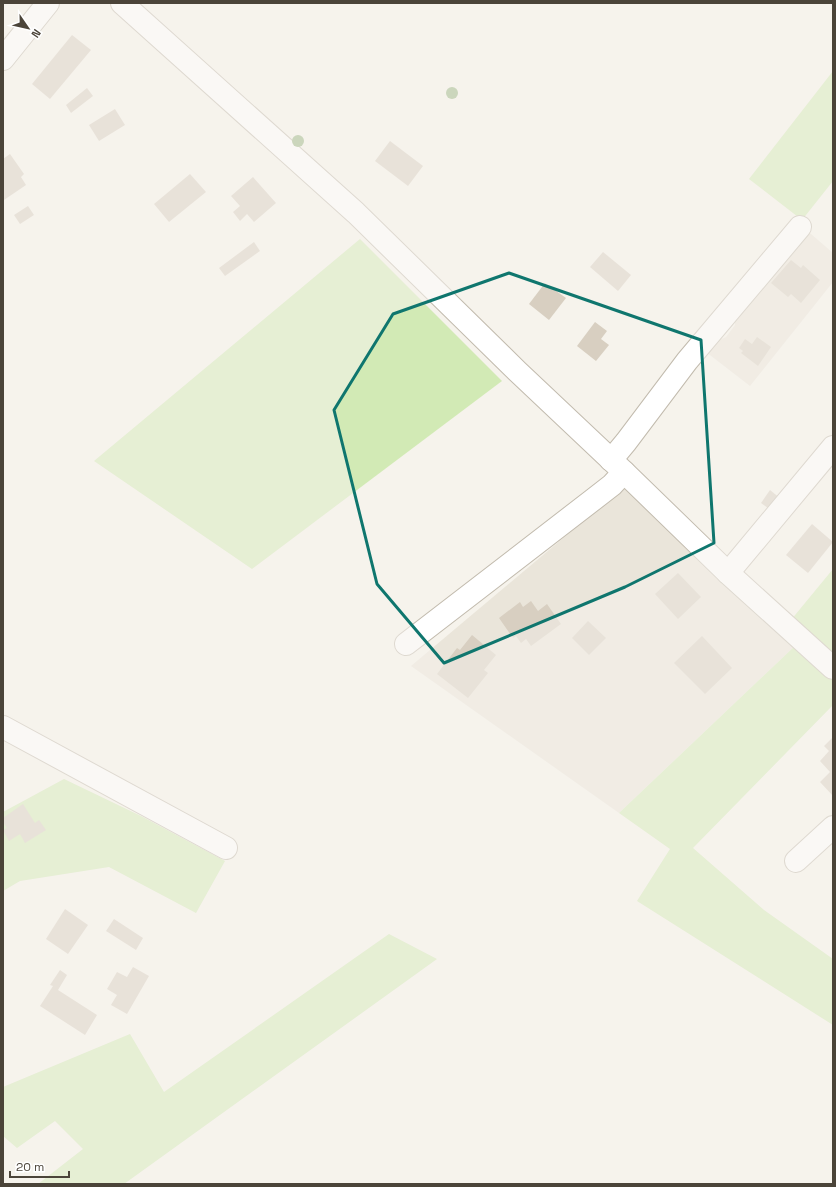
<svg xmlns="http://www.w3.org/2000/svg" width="836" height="1187" viewBox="0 0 836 1187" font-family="'Space Grotesk',sans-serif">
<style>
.residential{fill:#eae5da}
.green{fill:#d2eab5}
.building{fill:#d8cfc1}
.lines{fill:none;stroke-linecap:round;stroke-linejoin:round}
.minor-casing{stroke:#c2bbae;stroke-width:24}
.minor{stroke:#fff;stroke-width:22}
.tree{fill:#97b381}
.marked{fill:none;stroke:#0f766e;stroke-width:3;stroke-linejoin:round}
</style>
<rect width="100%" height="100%" fill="#f6f3ec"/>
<g class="residential">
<path d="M803,227L833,253V282L750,386L706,352L713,343L726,337L735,325V315Z"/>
<path d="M625,486L797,644L619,813L411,666Z"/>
</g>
<g class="green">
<path d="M833,71V181L802,220L749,179Z"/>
<path d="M360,239L502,381L252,569L94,461Z"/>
<path d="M833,569V656L791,620Z"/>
<path d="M797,644L833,679V705L693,848L764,910L833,959V1025L637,901L670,849L619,813Z"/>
<path d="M64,779L141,816L225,861L196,913L109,867L20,881L3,891V812Z"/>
<path d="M389,934L437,959L124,1184H38L83,1149L55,1121L17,1148L3,1136V1087L130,1034L164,1092Z"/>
</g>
<g class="building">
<path d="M72,35L91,50L50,99L32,84Z"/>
<path d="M87,88L93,96L71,113L66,105Z"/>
<path d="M115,109L125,125L99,141L89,125Z"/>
<path d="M390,141L423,166L408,186L375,161Z"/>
<path d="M10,154L24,174L21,177L26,185L4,200L3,198V159Z"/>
<path d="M190,174L206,192L169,222L154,204Z"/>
<path d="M253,177L276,203L254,222L247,214L240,221L233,212L240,206L231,196Z"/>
<path d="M28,206L34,215L20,224L14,215Z"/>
<path d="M254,242L260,251L225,276L219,268Z"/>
<path d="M603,252L631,275L618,291L590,267Z"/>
<path d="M791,260L801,268L803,265L820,280L801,303L791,294L788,297L771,283Z"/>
<path d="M545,283L566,298L549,320L529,304Z"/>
<path d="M595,322L607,331L601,339L609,345L596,361L577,346Z"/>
<path d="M757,337L771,347L758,366L741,353L743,351L739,348L745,339L752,344Z"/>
<path d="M770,490L781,499L772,511L761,503Z"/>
<path d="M812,524L833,542L808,573L786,555Z"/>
<path d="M678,573L701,597L678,619L655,594Z"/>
<path d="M531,601L538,611L547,604L561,624L531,646L526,639L521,643L516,636L513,638L499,618L520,602L523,607Z"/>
<path d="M588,621L606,638L589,655L572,638Z"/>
<path d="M472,635L496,655L484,670L488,673L468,698L437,674L457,648L460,650Z"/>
<path d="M702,636L732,668L705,694L674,663Z"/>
<path d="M833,737V796L820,782L830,772L820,761L829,751L824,746Z"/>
<path d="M23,804L35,823L39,820L46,830L25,843L20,834L9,841L3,830L7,828L3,822V818Z"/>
<path d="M65,909L88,925L68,954L46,939Z"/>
<path d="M114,919L143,938L136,950L106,931Z"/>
<path d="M133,967L149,976L127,1014L111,1005L117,995L107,989L117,972L127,977Z"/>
<path d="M60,970L67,975L58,990L97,1015L85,1035L40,1006L53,986L50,985Z"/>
</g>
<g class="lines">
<defs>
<g id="minor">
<path d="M122,3L356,213L517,371L624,472L728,573L833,668"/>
<path d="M3,59L48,3"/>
<path d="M611,460L626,442L687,361L800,227"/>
<path d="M728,573L833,447"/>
<path d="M406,644L594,499L612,485L624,472"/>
<path d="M3,727L226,848"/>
<path d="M796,861L833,827"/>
</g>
</defs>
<use href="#minor" class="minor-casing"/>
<use href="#minor" class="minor"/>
</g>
<g class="tree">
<circle cx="452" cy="93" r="6"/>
<circle cx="298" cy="141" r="6"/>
</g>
<path d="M0 0H836V1187H0ZM509,273L701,340L714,543L625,587L444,663L377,584L334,410L393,314Z" fill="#f6f3ec" fill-opacity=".55" fill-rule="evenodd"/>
<path class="marked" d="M509,273L701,340L714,543L625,587L444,663L377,584L334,410L393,314Z"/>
<rect width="836" height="1187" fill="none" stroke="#4b4439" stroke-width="8"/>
<g transform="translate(28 28) rotate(124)" stroke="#ffffff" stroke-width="3" paint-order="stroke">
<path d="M0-3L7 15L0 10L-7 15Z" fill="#4b4439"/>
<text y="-6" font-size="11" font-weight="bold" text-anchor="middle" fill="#4b4439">N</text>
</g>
<path d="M10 1171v6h59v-6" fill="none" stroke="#4b4439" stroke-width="2"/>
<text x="16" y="1171" font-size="12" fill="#4b4439" stroke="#ffffff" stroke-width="3" paint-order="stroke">20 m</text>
</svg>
